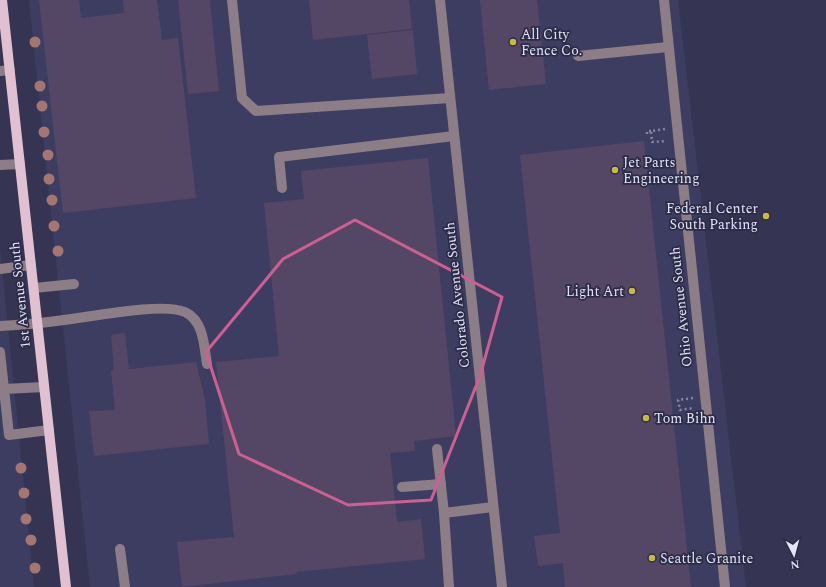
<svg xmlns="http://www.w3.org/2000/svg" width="826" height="587" viewBox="0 0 826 587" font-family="Spectral,serif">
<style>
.built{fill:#3d3d62}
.building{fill:#544766}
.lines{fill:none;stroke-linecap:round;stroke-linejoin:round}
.path{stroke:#8787a0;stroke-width:2.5;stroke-dasharray:2 3;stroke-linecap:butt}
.minor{stroke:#8d7d86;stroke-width:10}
.major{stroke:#e1c0d2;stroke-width:10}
.tree{fill:#a47671}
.marked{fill:none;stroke:#ce5f92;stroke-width:3;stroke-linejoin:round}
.poi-dot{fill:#c8bb3b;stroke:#2b2b48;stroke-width:1.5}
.labels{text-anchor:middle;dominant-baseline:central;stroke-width:3.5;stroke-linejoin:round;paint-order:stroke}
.poi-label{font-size:14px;fill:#e3e4f7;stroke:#2b2b48;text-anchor:start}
.street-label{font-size:14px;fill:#e3e4f7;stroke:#2b2b48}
</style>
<rect width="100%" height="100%" fill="#353553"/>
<g class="built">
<path d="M29,0H678L746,587H90Z"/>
<path d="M0,248L34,587H0Z"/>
</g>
<g class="building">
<path d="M39,0H79L81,18L124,13L123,0H157L162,40L178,38L196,198L63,213Z"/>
<path d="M178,0H210L219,91L188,94Z"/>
<path d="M309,0H409L412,29L313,40Z"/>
<path d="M480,0H537L546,84L489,90Z"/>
<path d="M413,30L417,74L372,79L367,35Z"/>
<path d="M644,141L691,587H565L563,563L538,566L534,536L560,533L520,155Z"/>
<path d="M428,158L456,436L414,441L415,451L390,453L397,522L421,519L425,559L296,572L297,574L287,575L182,587L177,542L234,537L216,362L279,356L264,203L304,199L301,171Z"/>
<path d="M125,333L129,369L196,362L205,400L209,444L94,456L89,411L115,410L111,371L114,370L111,335Z"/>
</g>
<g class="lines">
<g class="path">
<path d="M665,129L651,131L652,142L666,141"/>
<path d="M647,134V131H651"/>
<path d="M693,398L678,400L680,410L694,408"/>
</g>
<g class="minor">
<path d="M232,0L242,98L256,111L450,98"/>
<path d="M440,0L502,587"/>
<path d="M664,0L725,587"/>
<path d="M578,56L668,47"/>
<path d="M0,71L10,70"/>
<path d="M0,165L20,164"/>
<path d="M282,188L279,157L454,136"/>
<path d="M0,269L31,265"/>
<path d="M34,288L74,284"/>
<path d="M0,326C21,325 43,323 64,320C91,317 162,302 185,312C204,321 204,346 207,364"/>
<path d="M0,352L9,435L49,430"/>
<path d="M4,389L44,387"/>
<path d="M437,449L444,513L493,507"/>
<path d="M402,487L441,484"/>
<path d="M444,513L449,587"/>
<path d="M120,549L125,587"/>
</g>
<path class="major" d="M2,0L66,587"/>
</g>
<g class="tree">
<circle cx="35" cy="42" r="5.5"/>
<circle cx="40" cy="86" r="5.5"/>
<circle cx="42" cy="106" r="5.5"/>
<circle cx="44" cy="132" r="5.5"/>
<circle cx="48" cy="155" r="5.5"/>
<circle cx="49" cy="179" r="5.5"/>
<circle cx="52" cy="200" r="5.5"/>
<circle cx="54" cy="226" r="5.5"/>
<circle cx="58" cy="251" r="5.5"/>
<circle cx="21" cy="468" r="5.5"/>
<circle cx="24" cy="493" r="5.5"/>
<circle cx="26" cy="519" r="5.5"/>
<circle cx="31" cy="540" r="5.5"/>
<circle cx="35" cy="568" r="5.5"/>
</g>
<path class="marked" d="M355,220L502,297L480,376L431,500L348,505L239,454L206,352L283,259Z"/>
<g class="poi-dot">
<circle cx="513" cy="42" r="4"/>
<circle cx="615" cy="170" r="4"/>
<circle cx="766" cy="216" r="4"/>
<circle cx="632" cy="291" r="4"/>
<circle cx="646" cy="418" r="4"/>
<circle cx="652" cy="558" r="4"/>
</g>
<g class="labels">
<g class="poi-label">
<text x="521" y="34">All City<tspan x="521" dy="16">Fence Co.</tspan></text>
<text x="623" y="162">Jet Parts<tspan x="623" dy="16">Engineering</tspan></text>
<text x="758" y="208" text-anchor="end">Federal Center<tspan x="758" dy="16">South Parking</tspan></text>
<text x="624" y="291" text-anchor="end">Light Art</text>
<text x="654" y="418">Tom Bihn</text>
<text x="660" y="558">Seattle Granite</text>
</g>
<g class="street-label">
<text transform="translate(20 295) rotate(-96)">1st Avenue South</text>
<text transform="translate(457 295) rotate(-96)">Colorado Avenue South</text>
<text transform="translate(681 307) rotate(-96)">Ohio Avenue South</text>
</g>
</g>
<g transform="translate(794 555) rotate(174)" stroke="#2b2b48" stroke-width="3" paint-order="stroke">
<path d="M0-3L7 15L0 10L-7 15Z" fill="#e3e4f7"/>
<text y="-6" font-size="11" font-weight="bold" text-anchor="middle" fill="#e3e4f7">N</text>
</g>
</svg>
